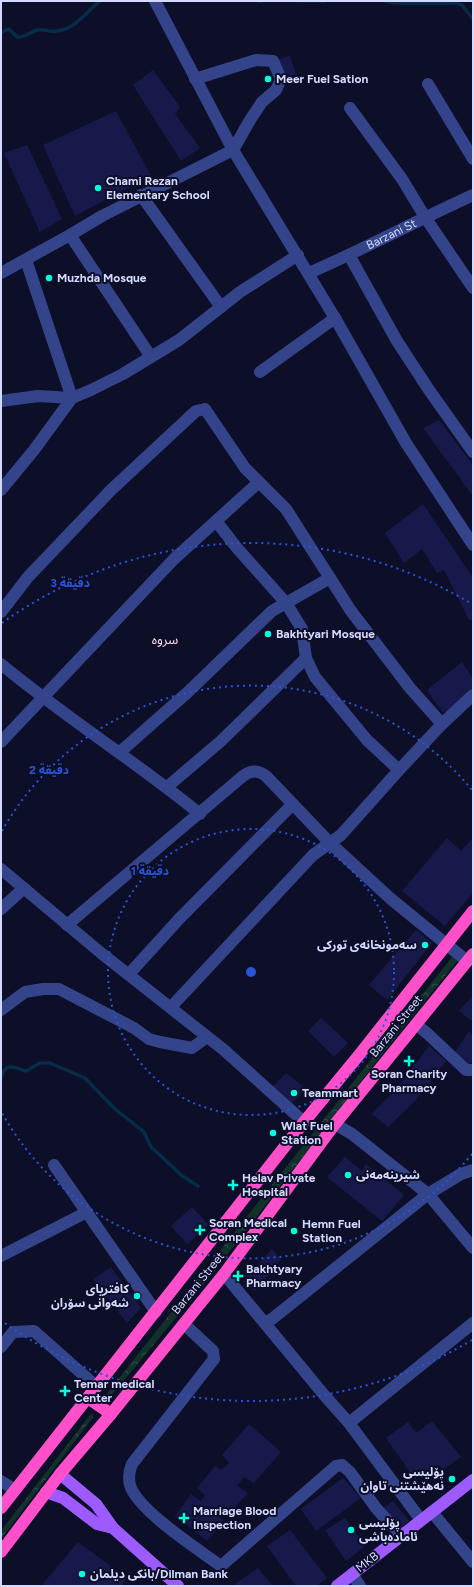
<svg xmlns="http://www.w3.org/2000/svg" width="474" height="1587" viewBox="0 0 474 1587" font-family="Figtree,'Noto Sans Arabic',sans-serif">
<style>
.park{fill:url(#park-crowns)}
.lines{fill:none;stroke-linecap:round;stroke-linejoin:round}
.stream{stroke:#052d49;stroke-width:3.5}
.building{fill:#17194b}
.minor{stroke:#34448b;stroke-width:12}
.major{stroke:#9d5bff;stroke-width:12}
.highway{stroke:#ff4fcb;stroke-width:12}
.ring{fill:none;stroke:#2655da;stroke-width:2;stroke-dasharray:2 4}
.poi-dot{fill:#00ffdf;stroke:#0d0f28;stroke-width:1.5}
.labels{text-anchor:middle;dominant-baseline:central;stroke-width:4;stroke-linejoin:round;paint-order:stroke}
.poi-label{font-size:12px;font-weight:bold;fill:#d4d9ff;stroke:#0d0f28;text-anchor:start}
.street-label{font-size:12px;fill:#d4d9ff;stroke:#0d0f28}
.neighbourhood-label{font-size:13px;fill:#ffd6f9;stroke:#0d0f28}
.centre{fill:#2655da;stroke:#0d0f28;stroke-width:2}
.ring-label{font-size:12px;text-anchor:middle;font-weight:bold;fill:#2655da;stroke:#0d0f28;stroke-width:4;stroke-linejoin:round;paint-order:stroke}
</style>
<defs>
<pattern id="park-crowns" width="20" height="18" patternUnits="userSpaceOnUse"><rect width="20" height="18" fill="#103229"/><path d="M2 6a3 3 0 1 1 6 0M12 15a3 3 0 1 1 6 0" fill="none" stroke="#324f49"/></pattern>
</defs>
<rect width="100%" height="100%" fill="#0d0f28"/>
<g class="park">
<path d="M456,956L458,960L379,1058L213,1273L116,1390L107,1399H105V1396L452,957Z"/>
<path d="M93,1414V1417L1,1539V1531L7,1523L90,1415Z"/>
</g>
<g class="lines">
<g class="stream">
<path d="M259,1H262"/>
<path d="M298,1H325"/>
<path d="M385,1L395,3H455L462,5L473,19"/>
<path d="M1,33L6,30L9,29L17,37C25,38 30,32 37,30C44,29 50,32 56,31C75,30 86,12 100,1"/>
<path d="M1,1078C5,1061 15,1068 26,1071L40,1063H50L85,1078L115,1109L144,1132L151,1147L161,1156L181,1175L198,1186"/>
</g>
</g>
<g class="building">
<path d="M290,56L296,74L283,79L277,59Z"/>
<path d="M153,70L180,107L175,114L200,148L181,161L133,85Z"/>
<path d="M116,111L151,176L75,216L43,145Z"/>
<path d="M27,145L62,219L40,232L4,153Z"/>
<path d="M439,420L473,465V496L423,428Z"/>
<path d="M423,504L473,578V620H469L444,570L437,573L422,549L404,563L385,533Z"/>
<path d="M462,662L473,679V687L450,711L443,712L439,708L427,690Z"/>
<path d="M447,838L461,851L473,838V893L445,926L402,891Z"/>
<path d="M416,930L432,943L387,1000L369,985Z"/>
<path d="M473,995V1022L459,1011Z"/>
<path d="M321,1018L348,1043L334,1057L308,1031Z"/>
<path d="M469,1031L473,1034V1062L472,1061L469,1065L453,1055Z"/>
<path d="M429,1046L446,1061L415,1101L388,1127L372,1114L397,1088Z"/>
<path d="M286,1073L306,1089L292,1103L273,1086Z"/>
<path d="M345,1157L362,1171L366,1164L404,1195L382,1221L327,1177Z"/>
<path d="M192,1207L209,1225L187,1244L171,1226Z"/>
<path d="M272,1249L281,1260L255,1291L243,1281Z"/>
<path d="M111,1267L141,1308L127,1323L93,1279Z"/>
<path d="M432,1421L461,1457L443,1470L438,1465L415,1479L386,1438L408,1422L416,1433Z"/>
<path d="M249,1424L281,1452L254,1483L244,1477L237,1486L248,1493L229,1514L218,1509L216,1514L223,1521L207,1541L175,1516L191,1494L201,1501L205,1495L197,1488L215,1466L221,1470L229,1463L222,1455Z"/>
<path d="M343,1478L361,1498L316,1531L301,1509Z"/>
<path d="M393,1501L409,1521L400,1528L383,1508Z"/>
<path d="M345,1518L365,1546L346,1561L325,1530Z"/>
<path d="M290,1530L327,1578L316,1586H296L267,1546Z"/>
<path d="M78,1542L127,1578L121,1586H41Z"/>
<path d="M258,1568L273,1586H232Z"/>
</g>
<g class="lines">
<g class="minor">
<path d="M155,1L233,150L335,318L406,443L473,545"/>
<path d="M428,84L473,159"/>
<path d="M350,108L402,179L425,217L473,288"/>
<path d="M141,195L221,307"/>
<path d="M70,235L151,357"/>
<path d="M349,255L397,341L429,390L473,452"/>
<path d="M1,273L70,235L102,216L233,150L250,120L262,102L276,90L281,79L273,61L256,60L195,79"/>
<path id="s1" d="M309,273C364,249 418,220 473,195"/>
<path d="M260,372L335,318"/>
<path d="M1,401L38,396L72,398L91,390L123,374L179,340L240,292L298,255"/>
<path d="M1,490L34,450L72,398L26,260"/>
<path d="M216,521L237,548L286,603L302,629L306,658L315,677L367,740L399,770"/>
<path d="M1,612L28,577L111,490L196,411L205,409L245,468L286,509L351,611L410,688L442,724"/>
<path d="M1,664C65,717 135,761 200,814"/>
<path d="M1,742L174,559L259,482"/>
<path d="M120,752L188,692L272,611L330,578"/>
<path d="M167,787L221,741L306,658"/>
<path d="M1,869L101,953L224,1050L304,1122"/>
<path d="M1,909L24,888"/>
<path d="M67,925L243,776C251,770 258,770 266,776L330,843L391,899L467,961"/>
<path d="M129,974L180,918L293,804"/>
<path d="M171,1007L313,855L341,835L399,770L442,724L473,695"/>
<path d="M1,1010L25,992L43,989H59L134,1028L149,1039L160,1042L192,1048L207,1037"/>
<path d="M416,1024L429,1035L466,1070H473"/>
<path d="M335,1124L352,1134L428,1194L473,1248"/>
<path d="M54,1165L156,1312"/>
<path d="M1,1256L87,1212"/>
<path d="M224,1274L325,1396L349,1423L421,1520"/>
<path d="M265,1322L272,1319L428,1194L461,1174L473,1170"/>
<path d="M184,1324L213,1351L214,1359L132,1464C129,1471 128,1477 130,1485C137,1510 199,1550 221,1566L336,1466L342,1465L350,1472L376,1508L401,1536"/>
<path d="M1,1347L13,1332L34,1331L97,1387"/>
<path d="M349,1423L473,1323"/>
<path d="M1,1481L15,1490"/>
<path d="M432,1512L473,1562"/>
<path d="M352,1574L360,1586"/>
</g>
<g class="major">
<path d="M60,1474L96,1504L113,1528L178,1586"/>
<path d="M46,1492L63,1498L97,1524L113,1528"/>
<path d="M337,1586L473,1480"/>
</g>
<g class="highway">
<path d="M88,1398L111,1414"/>
<path d="M1,1508L304,1122L359,1055L473,911"/>
<path d="M1,1552L60,1474L111,1414L224,1274L335,1124L473,954"/>
</g>
</g>
<g class="ring">
<circle cx="251" cy="972" r="143"/>
<path d="M472 1154A286 286 0 0 1 2 1113M2 831A286 286 0 0 1 472 790"/>
<path d="M472 1340A429 429 0 0 1 2 1321M2 623A429 429 0 0 1 472 604"/>
</g>
<g class="poi-dot">
<circle cx="268" cy="79" r="4"/>
<circle cx="98" cy="188" r="4"/>
<circle cx="49" cy="278" r="4"/>
<circle cx="268" cy="634" r="4"/>
<circle cx="425" cy="945" r="4"/>
<path d="M407 1055h4v4h4v4h-4v4h-4v-4h-4v-4h4z"/>
<circle cx="294" cy="1093" r="4"/>
<circle cx="273" cy="1133" r="4"/>
<circle cx="348" cy="1175" r="4"/>
<path d="M231 1179h4v4h4v4h-4v4h-4v-4h-4v-4h4z"/>
<path d="M198 1224h4v4h4v4h-4v4h-4v-4h-4v-4h4z"/>
<circle cx="294" cy="1231" r="4"/>
<path d="M236 1270h4v4h4v4h-4v4h-4v-4h-4v-4h4z"/>
<circle cx="137" cy="1296" r="4"/>
<path d="M63 1385h4v4h4v4h-4v4h-4v-4h-4v-4h4z"/>
<circle cx="452" cy="1479" r="4"/>
<path d="M182 1512h4v4h4v4h-4v4h-4v-4h-4v-4h4z"/>
<circle cx="351" cy="1530" r="4"/>
<circle cx="82" cy="1574" r="4"/>
</g>
<g class="labels">
<g class="poi-label">
<text x="276" y="79">Meer Fuel Sation</text>
<text x="106" y="181">Chami Rezan<tspan x="106" dy="14">Elementary School</tspan></text>
<text x="57" y="278">Muzhda Mosque</text>
<text x="276" y="634">Bakhtyari Mosque</text>
<text x="417" y="945" text-anchor="end">سەمونخانەی تورکی</text>
<text x="409" y="1074" text-anchor="middle">Soran Charity<tspan x="409" dy="14">Pharmacy</tspan></text>
<text x="302" y="1093">Teammart</text>
<text x="281" y="1126">Wlat Fuel<tspan x="281" dy="14">Station</tspan></text>
<text x="356" y="1175">شیرینەمەنی</text>
<text x="242" y="1178">Helav Private<tspan x="242" dy="14">Hospital</tspan></text>
<text x="209" y="1223">Soran Medical<tspan x="209" dy="14">Complex</tspan></text>
<text x="302" y="1224">Hemn Fuel<tspan x="302" dy="14">Station</tspan></text>
<text x="246" y="1269">Bakhtyary<tspan x="246" dy="14">Pharmacy</tspan></text>
<text x="129" y="1289" text-anchor="end">کافتریای<tspan x="129" dy="14">شەوانی سۆران</tspan></text>
<text x="74" y="1384">Temar medical<tspan x="74" dy="14">Center</tspan></text>
<text x="444" y="1472" text-anchor="end">پۆلیسی<tspan x="444" dy="14">نەهێشتنی تاوان</tspan></text>
<text x="193" y="1511">Marriage Blood<tspan x="193" dy="14">Inspection</tspan></text>
<text x="359" y="1523">پۆلیسی<tspan x="359" dy="14">ئامادەباشی</tspan></text>
<text x="90" y="1574">بانکی دیلمان/Dilman Bank</text>
</g>
<g class="street-label">
<text stroke="none"><textPath href="#s1" startOffset="91">Barzani St</textPath></text>
<text transform="translate(396 1026) rotate(-51)">Barzani Street</text>
<text transform="translate(198 1283) rotate(-51)">Barzani Street</text>
<text transform="translate(367 1562) rotate(-38)">MKB</text>
</g>
<g class="neighbourhood-label">
<text x="165" y="639">سروە</text>
</g>
</g>
<circle cx="251" cy="972" r="6" class="centre"/>
<g class="ring-label">
<text x="70" y="587">3 دقيقة</text>
<text x="49" y="774">2 دقيقة</text>
<text x="150" y="875">1 دقيقة</text>
</g>
<rect width="474" height="1587" fill="none" stroke="#d4d9ff" stroke-width="4"/>
</svg>
